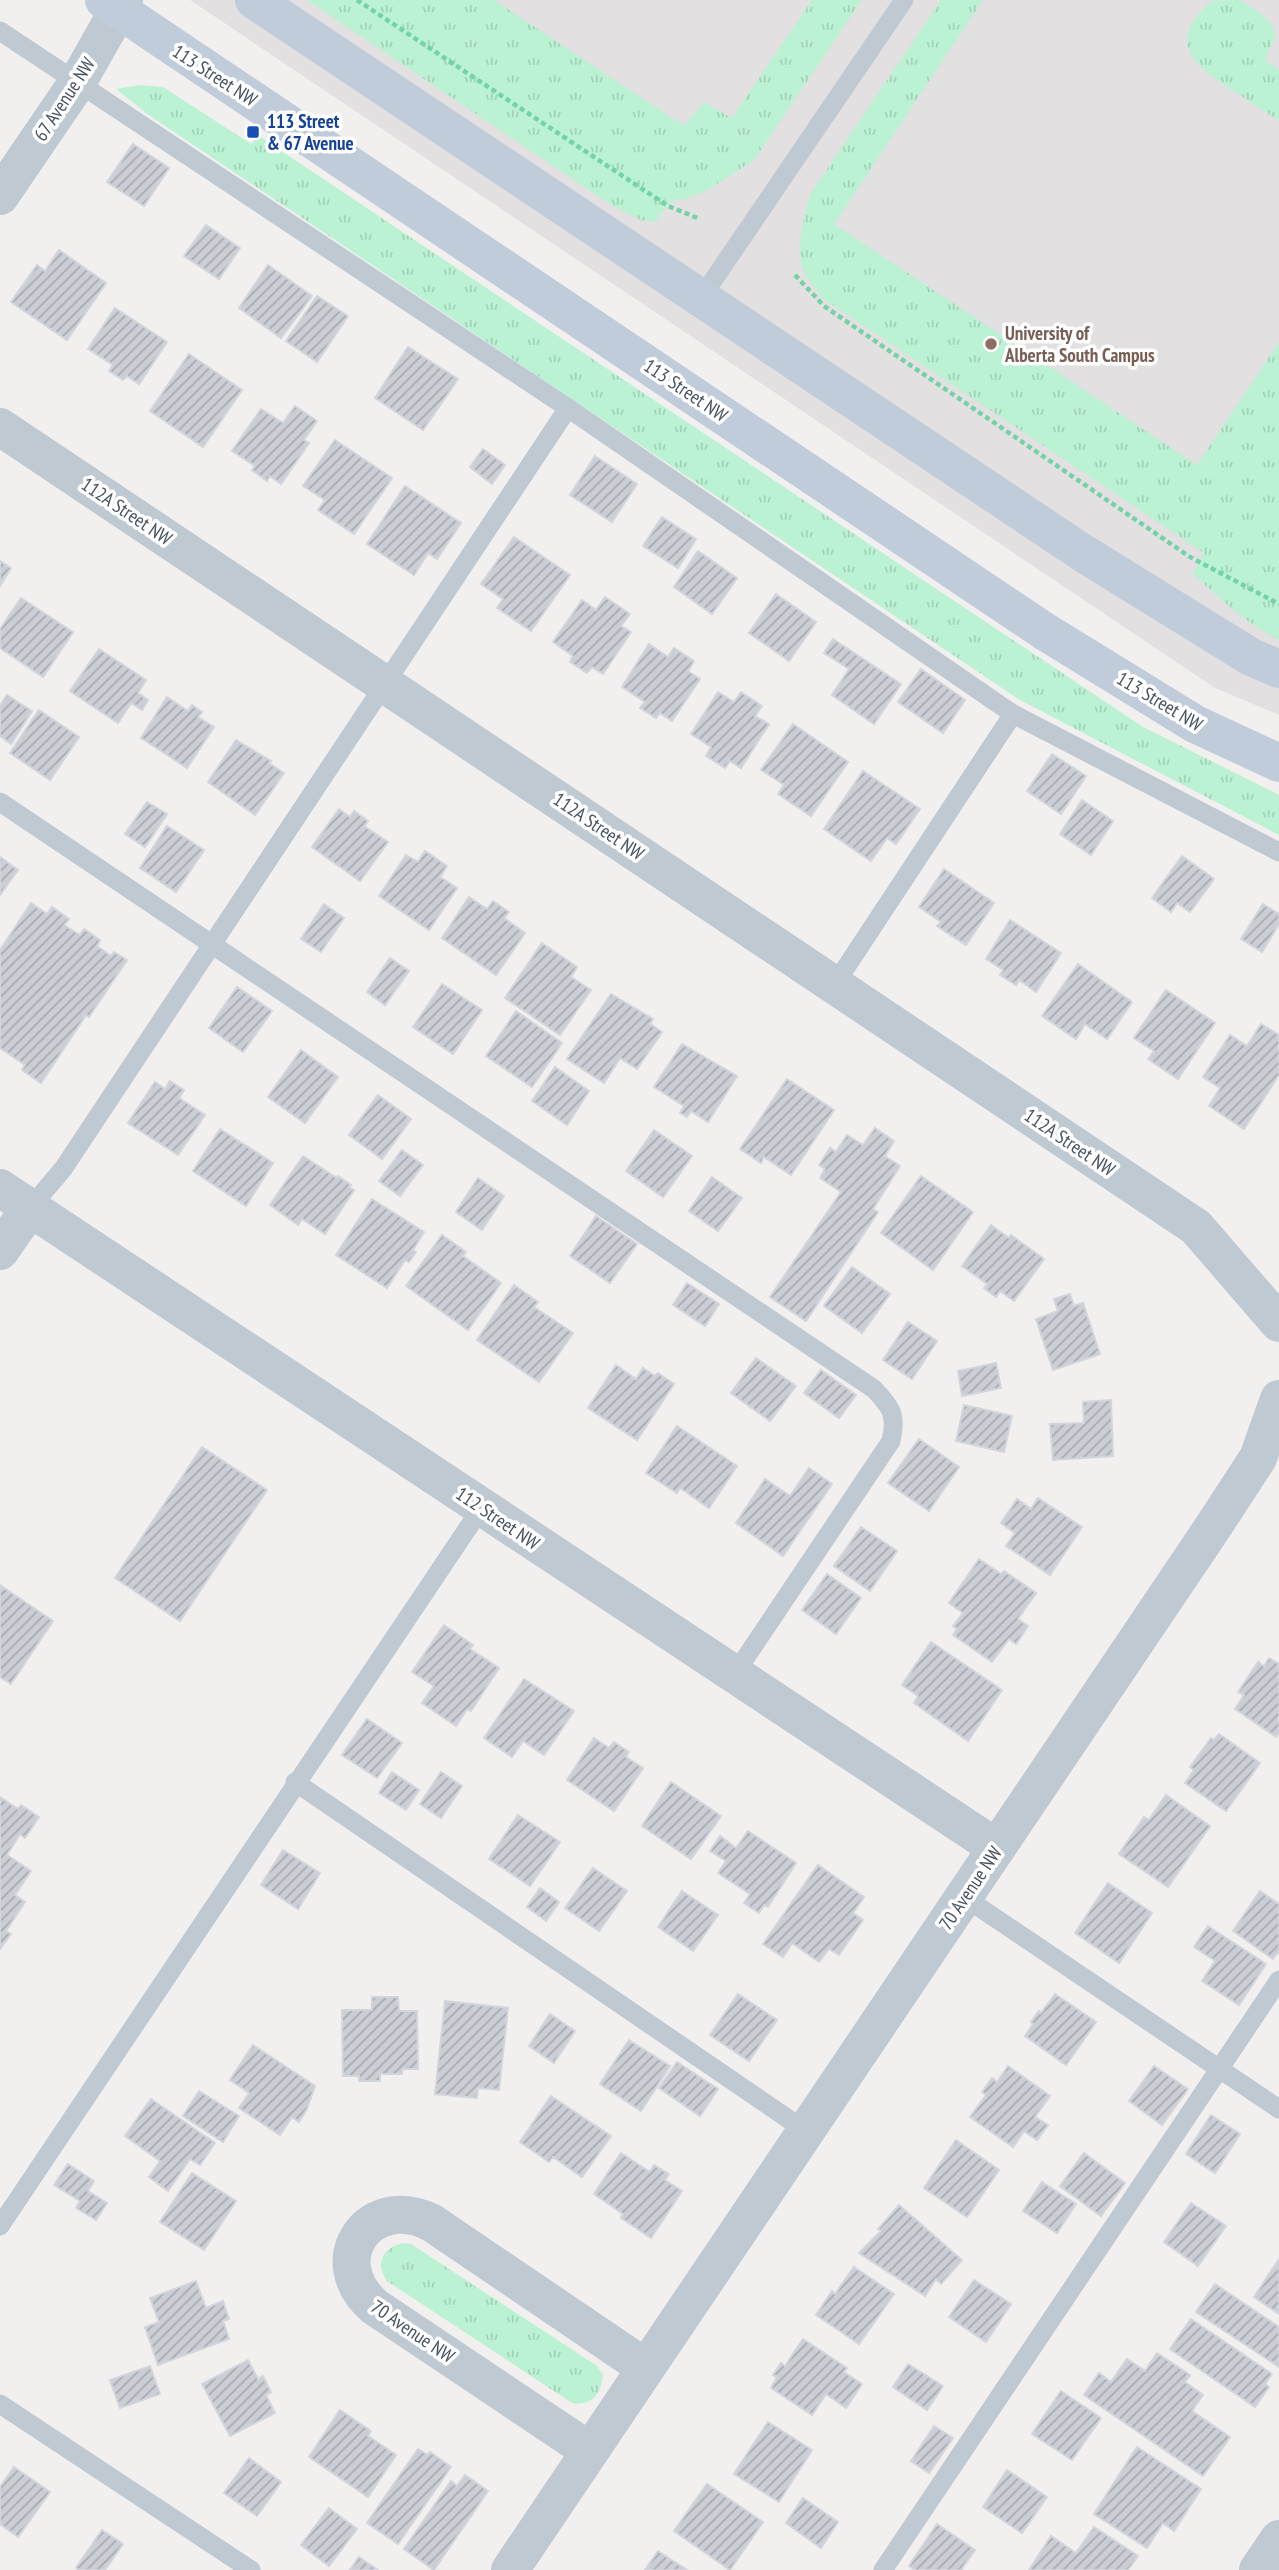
<svg xmlns="http://www.w3.org/2000/svg" width="1279" height="2570" viewBox="0 0 1279 2570" font-family="'PT Sans Narrow',sans-serif">
<style>
.education{fill:#e3e0e1}
.grass{fill:url(#grass-tufts)}
.building{fill:url(#building-hatch);stroke:#d3d5dc;stroke-width:2}
.lines{fill:none;stroke-linecap:round;stroke-linejoin:round}
.path{stroke:#71d3a6;stroke-width:4.5;stroke-dasharray:5 3.5;stroke-linecap:butt}
.lane{stroke:#bfc9d2;stroke-width:19}
.street{stroke:#bfc9d2;stroke-width:38}
.secondary{stroke:#c1ccda;stroke-width:38}
.transit-dot{fill:#1a4fb4;stroke:#fff;stroke-width:2.5}
.education-dot{fill:#8d6e63;stroke:#fff;stroke-width:2.5}
.labels{text-anchor:middle;dominant-baseline:central;stroke-width:7;stroke-linejoin:round;paint-order:stroke}
.street-label{font-size:19px;fill:#46525e;stroke:#fff}
.transit-label{font-size:19px;font-weight:bold;fill:#164399;stroke:#fff;text-anchor:start}
.education-label{font-size:19px;font-weight:bold;fill:#785e54;stroke:#fff;text-anchor:start}
</style>
<defs>
<pattern id="grass-tufts" width="24" height="20" patternUnits="userSpaceOnUse" patternTransform="scale(1.75)"><rect width="24" height="20" fill="#bbf2d3"/><path d="M3 7l-1-3M5 7V3M7 7l1-3M15 17l-1-3M17 17v-4M19 17l1-3" fill="none" stroke="#a2d1b8"/></pattern>
<pattern id="building-hatch" width="6" height="6" patternUnits="userSpaceOnUse" patternTransform="scale(1.75)"><rect width="6" height="6" fill="#cbced4"/><path d="M-1 1l2-2M0 6l6-6M5 7l2-2" fill="none" stroke="#a7aaaf"/></pattern>
</defs>
<rect width="100%" height="100%" fill="#f2efef"/>
<path class="education" d="M190,0H1279V715L1215,688Z"/>
<g class="grass">
<path d="M307,0H494L684,126L704,102L732,118L812,0H862L754,160L709,189L687,199L671,201L655,222L640,220L611,205Z"/>
<path d="M941,0H983L834,224L1197,465L1279,342V640C1247,624 1219,598 1193,574L1204,553L822,298C816,289 808,280 803,270C795,249 804,213 811,193Z"/>
<path d="M1239,0C1256,10 1270,16 1276,35L1265,60L1279,70V121C1262,110 1246,99 1229,88C1189,62 1168,41 1211,1Z"/>
<path d="M140,85L163,87L251,144L259,136L1143,727L1279,795V835L1020,700L146,113L116,89Z"/>
<path d="M402,2243L411,2244L597,2366L603,2375C601,2394 592,2406 572,2403L387,2281C375,2264 382,2249 402,2243Z"/>
</g>
<g class="building">
<path d="M133,144L169,168L144,206L107,182Z"/>
<path d="M206,225L240,248L219,279L184,256Z"/>
<path d="M59,250L106,283L67,340L11,302L37,265L45,271Z"/>
<path d="M268,265L312,296L281,338L239,308Z"/>
<path d="M317,296L348,316L317,362L286,341Z"/>
<path d="M115,308L167,342L139,384L127,376L123,380L109,371L113,365L88,349Z"/>
<path d="M408,347L458,379L423,430L375,398Z"/>
<path d="M189,354L242,390L203,447L150,411Z"/>
<path d="M295,406L317,421L304,440L309,443L281,484L270,476L267,481L252,470L255,466L232,451L261,409L283,423Z"/>
<path d="M335,440L392,478L354,534L318,510L325,500L303,486Z"/>
<path d="M483,449L505,465L492,484L470,467Z"/>
<path d="M595,456L637,484L612,522L570,495Z"/>
<path d="M405,486L461,523L437,559L428,553L414,575L367,544Z"/>
<path d="M662,517L696,539L678,568L643,546Z"/>
<path d="M514,537L570,575L531,631L497,608L503,599L481,584Z"/>
<path d="M698,551L737,578L712,614L674,587Z"/>
<path d="M0,561L11,568L0,586Z"/>
<path d="M776,594L816,622L789,661L749,633Z"/>
<path d="M605,597L630,614L621,626L631,632L603,674L592,667L587,673L570,662L573,656L553,642L582,600L596,610Z"/>
<path d="M21,598L73,632L43,677L0,648V629Z"/>
<path d="M833,639L901,684L874,724L832,695L849,669L824,653Z"/>
<path d="M649,644L668,657L674,648L694,661L688,671L700,679L672,721L660,713L656,718L640,708L645,702L622,687Z"/>
<path d="M99,649L146,680L138,693L148,700L142,710L131,703L118,723L70,691Z"/>
<path d="M921,669L965,700L943,733L898,702Z"/>
<path d="M718,692L734,702L741,692L762,706L755,716L769,724L741,768L730,761L725,768L706,756L711,747L691,734Z"/>
<path d="M7,695L32,711L11,744L0,736V706Z"/>
<path d="M167,697L188,711L192,705L202,712L198,717L214,727L187,768L141,738Z"/>
<path d="M39,710L79,737L50,780L10,753Z"/>
<path d="M793,724L848,762L811,816L778,794L784,785L761,770Z"/>
<path d="M236,740L271,761L269,763L284,773L255,815L208,782Z"/>
<path d="M1052,754L1086,776L1061,814L1027,791Z"/>
<path d="M863,771L920,809L896,844L887,838L871,861L824,829Z"/>
<path d="M1082,800L1113,821L1091,855L1060,834Z"/>
<path d="M147,802L167,814L145,847L125,834Z"/>
<path d="M339,809L350,817L354,811L368,821L364,826L388,842L360,881L312,847Z"/>
<path d="M167,826L204,850L176,892L140,868Z"/>
<path d="M425,851L447,866L440,877L457,888L429,930L379,896L406,855L418,862Z"/>
<path d="M1182,856L1214,879L1190,912L1177,903L1171,912L1152,898Z"/>
<path d="M0,857L18,870L0,895Z"/>
<path d="M944,869L994,903L966,945L937,926L941,922L919,907Z"/>
<path d="M469,897L487,909L493,901L509,912L504,918L525,933L496,975L442,938Z"/>
<path d="M31,903L47,914L52,907L69,919L64,925L80,935L84,929L100,940L97,946L111,956L114,952L127,960L89,1017L86,1015L41,1083L22,1070L25,1065L0,1048V950Z"/>
<path d="M324,904L344,918L321,952L301,939Z"/>
<path d="M1263,904L1279,914V924L1262,952L1241,939Z"/>
<path d="M1010,920L1061,953L1036,992L1019,980L1016,985L1000,975L1003,970L986,959Z"/>
<path d="M542,943L577,967L571,977L591,990L560,1035L505,998Z"/>
<path d="M390,958L409,971L385,1005L367,992Z"/>
<path d="M1078,964L1132,1002L1107,1039L1085,1024L1076,1039L1042,1016Z"/>
<path d="M442,984L482,1010L453,1054L413,1027Z"/>
<path d="M237,987L272,1011L243,1052L209,1028Z"/>
<path d="M1166,990L1215,1023L1178,1079L1148,1059L1154,1051L1134,1038Z"/>
<path d="M611,994L653,1019L650,1024L662,1032L637,1069L620,1058L604,1083L567,1059Z"/>
<path d="M516,1011L562,1043L532,1087L486,1056Z"/>
<path d="M1261,1024L1279,1035V1075L1244,1129L1209,1106L1220,1088L1203,1077L1230,1035L1247,1046Z"/>
<path d="M682,1044L737,1076L708,1122L691,1111L687,1117L680,1113L684,1106L654,1087Z"/>
<path d="M301,1050L338,1077L305,1123L268,1097Z"/>
<path d="M555,1067L589,1091L567,1125L532,1101Z"/>
<path d="M787,1079L834,1110L791,1175L764,1157L761,1163L740,1149Z"/>
<path d="M170,1081L184,1090L179,1098L205,1115L178,1155L128,1123L155,1082L165,1089Z"/>
<path d="M378,1095L411,1119L382,1159L349,1135Z"/>
<path d="M875,1128L894,1141L885,1156L900,1166L873,1209L878,1212L806,1321L770,1297L841,1192L820,1178L825,1169L819,1165L830,1148L836,1152L847,1135L863,1145Z"/>
<path d="M220,1129L273,1163L246,1206L193,1171Z"/>
<path d="M654,1130L692,1156L663,1197L626,1171Z"/>
<path d="M402,1150L423,1165L400,1196L379,1181Z"/>
<path d="M303,1156L337,1178L338,1176L351,1185L349,1187L354,1190L325,1234L302,1219L298,1225L270,1205Z"/>
<path d="M921,1176L973,1212L933,1270L881,1233Z"/>
<path d="M712,1177L742,1198L718,1231L689,1211Z"/>
<path d="M478,1178L504,1196L482,1230L456,1212Z"/>
<path d="M372,1199L424,1232L413,1250L416,1252L409,1262L405,1260L387,1288L336,1255Z"/>
<path d="M596,1216L637,1244L610,1283L570,1256Z"/>
<path d="M991,1225L1009,1238L1011,1235L1044,1259L1014,1301L1000,1291L996,1297L984,1288L987,1284L962,1266Z"/>
<path d="M442,1235L466,1252L463,1256L501,1283L468,1330L406,1286Z"/>
<path d="M852,1267L890,1294L862,1333L824,1306Z"/>
<path d="M687,1283L719,1304L705,1326L673,1305Z"/>
<path d="M514,1285L538,1302L534,1307L573,1333L539,1382L477,1340Z"/>
<path d="M1070,1294L1074,1306L1083,1303L1100,1354L1053,1370L1036,1319L1058,1311L1054,1299Z"/>
<path d="M908,1322L937,1341L912,1379L883,1360Z"/>
<path d="M756,1358L796,1386L770,1421L731,1393Z"/>
<path d="M996,1363L1001,1388L962,1396L958,1371Z"/>
<path d="M616,1365L636,1379L643,1368L655,1376L658,1373L674,1384L637,1440L588,1408Z"/>
<path d="M821,1370L856,1395L839,1418L804,1393Z"/>
<path d="M1111,1400L1113,1456L1053,1460L1050,1424L1084,1423L1083,1402Z"/>
<path d="M964,1405L1012,1416L1004,1452L956,1441Z"/>
<path d="M677,1426L737,1466L709,1508L680,1488L677,1493L646,1473Z"/>
<path d="M919,1439L959,1467L929,1511L888,1483Z"/>
<path d="M202,1447L267,1490L180,1621L115,1578Z"/>
<path d="M809,1468L832,1484L783,1556L736,1523L765,1479L790,1496Z"/>
<path d="M1038,1498L1082,1527L1050,1575L1006,1546L1015,1533L1001,1523L1017,1499L1031,1509Z"/>
<path d="M861,1527L897,1551L870,1591L834,1566Z"/>
<path d="M979,1559L1001,1574L1004,1571L1036,1593L1018,1619L1028,1626L1016,1644L1009,1639L992,1662L953,1635L957,1629L953,1626L963,1613L949,1603Z"/>
<path d="M827,1574L861,1598L836,1634L802,1610Z"/>
<path d="M0,1585L53,1621L11,1684L0,1677Z"/>
<path d="M444,1625L473,1645L470,1649L499,1668L471,1711L467,1709L456,1726L422,1703L434,1686L412,1672Z"/>
<path d="M931,1642L1002,1690L968,1741L914,1703L918,1696L902,1685Z"/>
<path d="M1269,1658L1279,1664V1732L1276,1737L1235,1709L1244,1695L1238,1692L1258,1662L1264,1666Z"/>
<path d="M524,1679L574,1711L544,1755L523,1741L512,1757L484,1738Z"/>
<path d="M367,1719L402,1743L377,1778L342,1755Z"/>
<path d="M1219,1734L1260,1763L1226,1811L1185,1783L1194,1770L1190,1767L1211,1738L1214,1740Z"/>
<path d="M594,1738L609,1748L614,1742L629,1752L626,1757L643,1768L614,1811L567,1780Z"/>
<path d="M392,1772L419,1790L406,1810L379,1793Z"/>
<path d="M441,1772L462,1786L441,1818L420,1804Z"/>
<path d="M671,1782L721,1816L691,1859L642,1826Z"/>
<path d="M1166,1795L1210,1826L1168,1887L1119,1854L1144,1817L1149,1820Z"/>
<path d="M0,1797L18,1809L21,1805L39,1817L25,1838L20,1834L7,1855L31,1871L15,1895L25,1902L6,1931L11,1934L0,1949Z"/>
<path d="M518,1815L560,1842L530,1886L489,1859Z"/>
<path d="M748,1831L796,1863L768,1907L764,1905L759,1913L744,1903L750,1894L718,1873L726,1861L710,1851L720,1836L736,1848Z"/>
<path d="M283,1850L320,1873L298,1909L261,1885Z"/>
<path d="M818,1865L864,1897L853,1913L863,1920L839,1955L829,1949L819,1962L792,1943L783,1957L763,1944Z"/>
<path d="M593,1868L627,1891L599,1931L565,1908Z"/>
<path d="M1108,1883L1152,1913L1119,1963L1075,1933Z"/>
<path d="M540,1888L559,1902L546,1921L527,1907Z"/>
<path d="M682,1891L718,1915L693,1951L658,1927Z"/>
<path d="M1260,1891L1279,1904V1951L1273,1959L1233,1931Z"/>
<path d="M1208,1926L1266,1964L1239,2005L1202,1981L1215,1961L1194,1947Z"/>
<path d="M738,1994L777,2020L749,2061L710,2035Z"/>
<path d="M1055,1994L1096,2022L1066,2065L1025,2036L1033,2024L1031,2022L1039,2011L1041,2013Z"/>
<path d="M372,1997H398L399,2011H417L418,2069H402V2074H380V2081H359V2076H343L342,2010H372Z"/>
<path d="M445,2001L508,2008L499,2090L478,2088L477,2098L435,2094Z"/>
<path d="M550,2014L575,2031L554,2063L529,2046Z"/>
<path d="M629,2040L670,2066L641,2111L600,2084Z"/>
<path d="M253,2045L315,2086L307,2109L299,2122L292,2117L280,2135L239,2108L249,2093L230,2080Z"/>
<path d="M677,2062L718,2089L700,2116L659,2088Z"/>
<path d="M1008,2066L1050,2096L1035,2117L1048,2125L1037,2140L1024,2131L1013,2147L970,2117L986,2095L982,2092L992,2078L997,2082Z"/>
<path d="M1154,2066L1188,2089L1162,2125L1129,2101Z"/>
<path d="M199,2091L239,2116L223,2142L183,2116Z"/>
<path d="M551,2096L611,2136L582,2177L553,2157L549,2162L520,2142Z"/>
<path d="M151,2099L215,2143L200,2165L190,2159L168,2191L149,2177L160,2161L125,2136Z"/>
<path d="M1211,2115L1240,2134L1215,2173L1186,2154Z"/>
<path d="M956,2140L999,2170L967,2217L924,2188Z"/>
<path d="M621,2153L650,2172L654,2165L669,2174L665,2180L682,2191L651,2238L621,2218L623,2214L594,2194Z"/>
<path d="M1084,2153L1125,2183L1101,2216L1060,2186Z"/>
<path d="M68,2164L94,2181L88,2191L107,2203L96,2220L76,2208L80,2201L54,2185Z"/>
<path d="M192,2173L236,2201L204,2250L160,2222Z"/>
<path d="M1042,2182L1076,2204L1057,2233L1023,2211Z"/>
<path d="M1191,2203L1226,2226L1198,2266L1164,2242Z"/>
<path d="M899,2205L962,2260L941,2284L936,2279L925,2296L859,2253L881,2231L878,2229Z"/>
<path d="M1279,2259V2314L1254,2297Z"/>
<path d="M854,2267L894,2294L859,2344L816,2315L832,2291L835,2294Z"/>
<path d="M974,2280L1011,2304L986,2342L949,2317Z"/>
<path d="M196,2281L206,2308L223,2301L229,2319L223,2321L229,2339L158,2365L145,2327L159,2322L150,2298Z"/>
<path d="M1215,2284L1279,2327V2367L1196,2312Z"/>
<path d="M1191,2319L1272,2374L1265,2384L1269,2387L1255,2407L1170,2349Z"/>
<path d="M803,2339L847,2368L844,2372L862,2384L846,2408L826,2394L812,2415L771,2388L777,2377L773,2375L781,2363L785,2366Z"/>
<path d="M1157,2353L1190,2375L1185,2382L1203,2395L1192,2411L1230,2437L1203,2476L1084,2395L1099,2373L1111,2382L1127,2359L1145,2371Z"/>
<path d="M248,2360L258,2379L263,2376L271,2392L266,2395L275,2413L230,2436L202,2384Z"/>
<path d="M908,2364L943,2386L927,2410L893,2387Z"/>
<path d="M150,2366L160,2394L120,2408L110,2380Z"/>
<path d="M1061,2391L1101,2418L1072,2460L1032,2434Z"/>
<path d="M340,2410L371,2431L368,2436L396,2455L368,2497L309,2457Z"/>
<path d="M768,2422L812,2450L779,2502L734,2474Z"/>
<path d="M934,2426L953,2438L929,2473L911,2461Z"/>
<path d="M1137,2447L1201,2489L1174,2531L1163,2523L1147,2548L1094,2514Z"/>
<path d="M418,2449L428,2455L430,2452L451,2467L398,2544L367,2523Z"/>
<path d="M249,2458L281,2482L257,2516L224,2493Z"/>
<path d="M14,2467L50,2492L18,2537L0,2524V2487Z"/>
<path d="M1007,2470L1047,2497L1022,2533L983,2507Z"/>
<path d="M465,2475L488,2491L434,2570L404,2549L451,2481L457,2486Z"/>
<path d="M707,2484L763,2522L730,2570L674,2531Z"/>
<path d="M803,2498L838,2522L821,2548L786,2523Z"/>
<path d="M329,2508L357,2529L329,2566L301,2545Z"/>
<path d="M937,2524L975,2550L961,2570H915L909,2566Z"/>
<path d="M1094,2527L1138,2556L1128,2570H1029L1051,2536L1076,2553Z"/>
<path d="M102,2530L123,2544L105,2570H79L76,2568Z"/>
<path d="M658,2551L687,2570H645Z"/>
<path d="M359,2557L378,2570H350Z"/>
</g>
<g class="lines">
<g class="path">
<path d="M357,0L668,206L700,219"/>
<path d="M795,275L824,306L1190,557L1279,604"/>
</g>
<g class="lane">
<path d="M0,31L568,408L1013,714L1279,852"/>
<path d="M701,298L904,0"/>
<path d="M0,802L874,1389C892,1408 897,1415 891,1441L734,1675"/>
<path d="M835,984L1013,714"/>
<path d="M30,1208L63,1169L568,408"/>
<path d="M295,1782L806,2131"/>
<path d="M964,1897L1279,2109"/>
<path d="M0,2226L482,1507"/>
<path d="M0,2404L251,2570"/>
<path d="M883,2570L1279,1980"/>
</g>
<g class="street">
<path d="M0,196L77,83L124,0"/>
<path d="M0,427L1196,1227L1279,1323"/>
<path d="M0,1188L997,1848"/>
<path d="M0,1251L30,1208"/>
<path d="M590,2451L375,2307C321,2261 369,2191 432,2223L646,2368"/>
<path d="M510,2570L1209,1533L1258,1458L1279,1399"/>
<path d="M1258,2570L1279,2539"/>
</g>
<g class="secondary">
<path d="M104,0L1044,631L1195,724L1279,763"/>
<path d="M254,0L1083,553L1251,657L1279,669"/>
</g>
</g>
<rect class="transit-dot" x="246" y="125" width="14" height="14" rx="3.5"/>
<circle class="education-dot" cx="991" cy="344" r="7"/>
<g class="labels">
<g class="street-label">
<text transform="translate(215 75) rotate(33)">113 Street NW</text>
<text transform="translate(64 99) rotate(-57)">67 Avenue NW</text>
<text transform="translate(686 390) rotate(34)">113 Street NW</text>
<text transform="translate(127 511) rotate(34)">112A Street NW</text>
<text transform="translate(1160 701) rotate(31)">113 Street NW</text>
<text transform="translate(599 826) rotate(34)">112A Street NW</text>
<text transform="translate(1070 1142) rotate(34)">112A Street NW</text>
<text transform="translate(498 1518) rotate(34)">112 Street NW</text>
<text transform="translate(970 1888) rotate(-56)">70 Avenue NW</text>
<text transform="translate(413 2331) rotate(34)">70 Avenue NW</text>
</g>
<g class="transit-label">
<text x="267" y="121">113 Street<tspan x="267" dy="22">&amp; 67 Avenue</tspan></text>
</g>
<g class="education-label">
<text x="1005" y="333">University of<tspan x="1005" dy="22">Alberta South Campus</tspan></text>
</g>
</g>
</svg>
